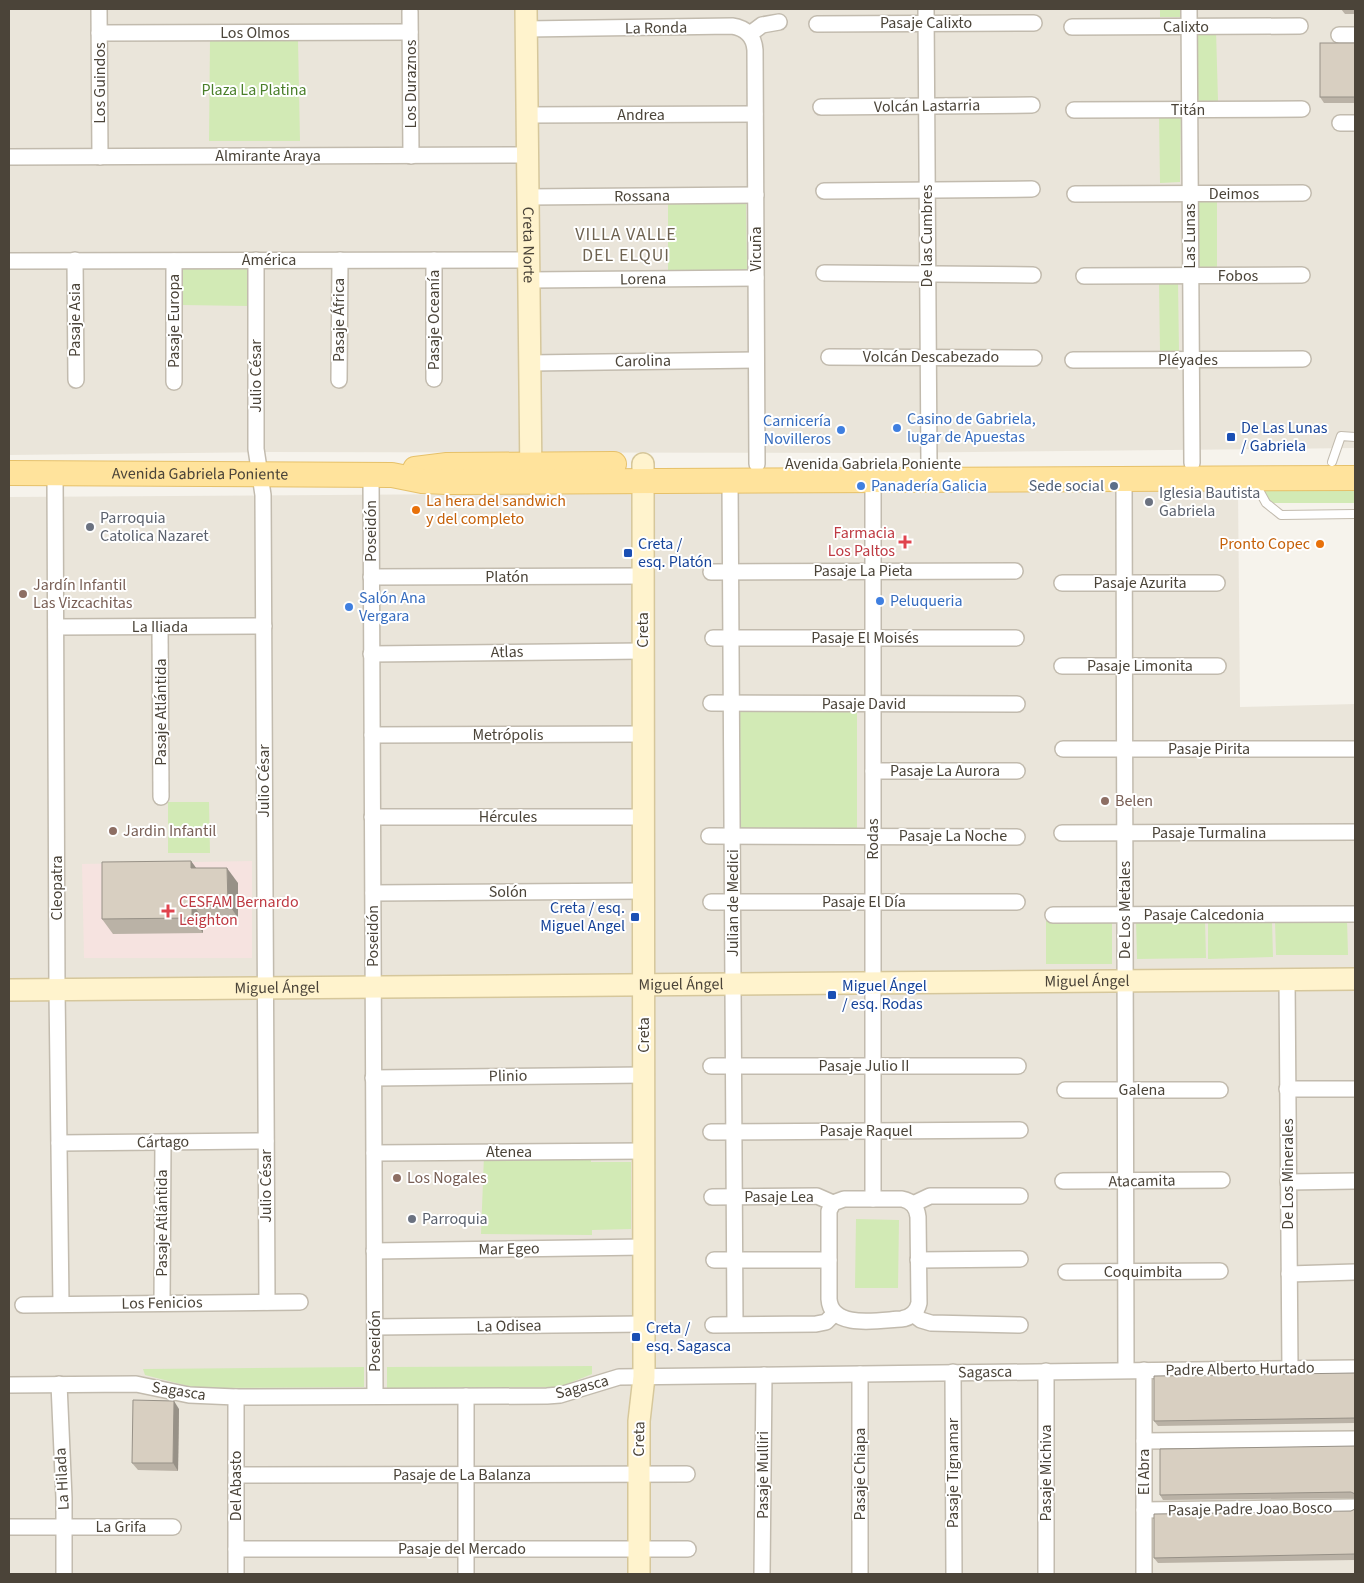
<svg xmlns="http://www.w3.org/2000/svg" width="1364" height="1583" viewBox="0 0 1364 1583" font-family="'Source Sans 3',sans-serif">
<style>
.residential{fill:#eae5da}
.medical{fill:#f6e3e0}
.green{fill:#d2eab5}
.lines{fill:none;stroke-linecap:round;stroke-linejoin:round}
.lane-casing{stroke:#c2bbae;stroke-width:10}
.street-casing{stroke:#c2bbae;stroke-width:18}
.secondary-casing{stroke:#d6c79b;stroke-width:24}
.primary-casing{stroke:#e6c16a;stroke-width:26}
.lane{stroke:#fff;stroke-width:8}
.street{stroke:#fff;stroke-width:15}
.secondary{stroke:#fff3cd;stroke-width:21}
.primary{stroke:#ffe39c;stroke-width:24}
.wall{fill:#bab2a6}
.shaded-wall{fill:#979187}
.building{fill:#d8cfc1;stroke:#979187}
.shop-dot{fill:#3f7fe0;stroke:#fff;stroke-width:2}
.transit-dot{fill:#1a4fb4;stroke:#fff;stroke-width:2}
.service-dot{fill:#5c6f8a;stroke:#fff;stroke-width:2}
.worship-dot{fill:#6b7280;stroke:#fff;stroke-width:2}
.food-dot{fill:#e8710a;stroke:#fff;stroke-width:2}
.health-dot{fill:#e0444e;stroke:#fff;stroke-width:2}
.education-dot{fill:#8d6e63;stroke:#fff;stroke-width:2}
.labels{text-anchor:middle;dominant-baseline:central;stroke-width:4;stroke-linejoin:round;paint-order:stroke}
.street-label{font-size:16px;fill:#4b4439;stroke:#fff}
.park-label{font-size:16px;fill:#4a7f2a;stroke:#fff}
.shop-label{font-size:16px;fill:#366cbe;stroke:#fff;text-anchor:start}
.transit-label{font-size:16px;fill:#164399;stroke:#fff;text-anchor:start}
.service-label{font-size:16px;fill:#4e5e75;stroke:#fff;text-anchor:end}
.worship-label{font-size:16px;fill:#5b616d;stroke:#fff;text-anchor:start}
.food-label{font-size:16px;fill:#c56008;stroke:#fff;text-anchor:start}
.health-label{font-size:16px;fill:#be3a42;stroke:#fff;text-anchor:end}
.education-label{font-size:16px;fill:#785e54;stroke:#fff;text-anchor:start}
.neighbourhood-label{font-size:18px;letter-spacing:1px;fill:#6e6250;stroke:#fff}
</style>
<rect width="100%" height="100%" fill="#f6f3ec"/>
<g class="residential">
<path d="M9,9H1355V448L884,453L268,452L9,455Z"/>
<path d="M1238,489L1240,707L1355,704V1574H9V497Z"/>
</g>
<path class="medical" d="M252,861V958H84L82,864Z"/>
<g class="green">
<rect x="1160" y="9" width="22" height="8"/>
<path d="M1191,30H1216L1218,101L1192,103Z"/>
<path d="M210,39L298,40L300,141H209Z"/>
<path d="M1159,114H1181L1180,182L1160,183Z"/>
<path d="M1197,199H1217V271L1197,270Z"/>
<path d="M668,200L746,201L747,271H668Z"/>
<path d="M182,265L248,266V306L182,305Z"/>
<path d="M1178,282L1179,352H1160L1159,283Z"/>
<path d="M1355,475V503H1268L1255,476Z"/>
<path d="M739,709L857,710V831L739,832Z"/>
<path d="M168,802H209L210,853H168Z"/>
<path d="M1347,919L1348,955H1276L1275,921Z"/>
<path d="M1205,920L1206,958L1137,959L1136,921Z"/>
<path d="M1046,921L1112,923V964H1046Z"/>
<path d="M1272,921L1273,957L1208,959V922Z"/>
<path d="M484,1155L591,1156V1162H631V1229L592,1230V1235L481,1234Z"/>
<path d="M856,1219L899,1220L898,1288H855Z"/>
<path d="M592,1366V1374L560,1387L387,1388V1367Z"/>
<path d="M364,1367V1387L196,1388L145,1375L143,1369Z"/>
</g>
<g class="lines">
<defs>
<g id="lane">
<path d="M1332,462L1341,436L1355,437"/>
<path d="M1255,483L1266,503L1281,515L1355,514"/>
</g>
<g id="street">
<path d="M99,9L100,157"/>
<path d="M926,9L929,464"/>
<path d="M1189,9L1192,463"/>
<path d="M410,11L411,156"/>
<path d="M817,24L1034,23"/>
<path d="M1072,27L1300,26"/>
<path d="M526,29L732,26C746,28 754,36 755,50L757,464"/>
<path d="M99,33L410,32"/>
<path d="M750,34L762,25L779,22"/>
<path d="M1339,35H1355"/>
<path d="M821,107L1032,105"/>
<path d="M1074,110L1302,109"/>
<path d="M527,115L755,114"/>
<path d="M1340,123H1355"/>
<path d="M9,157L527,155"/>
<path d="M824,191L1032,189"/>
<path d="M1075,194L1303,193"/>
<path d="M528,197L756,195"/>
<path d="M75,260L76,380"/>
<path d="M256,260V449L263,495L267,1302"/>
<path d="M9,261L529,260"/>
<path d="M824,273L1033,275"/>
<path d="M1084,276L1302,275"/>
<path d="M529,280L756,278"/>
<path d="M829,357L1034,358"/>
<path d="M1073,360L1303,359"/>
<path d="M530,363L756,360"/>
<path d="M434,379V260"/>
<path d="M339,380L340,260"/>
<path d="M174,382V261"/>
<path d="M55,473L57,990L61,1304"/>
<path d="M371,475L375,1396"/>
<path d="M1124,479L1126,1370"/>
<path d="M873,480V1199"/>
<path d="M730,481L735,1324"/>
<path d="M711,572L1015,571"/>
<path d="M371,577L643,576"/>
<path d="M1062,583H1217"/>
<path d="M56,627L264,626"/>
<path d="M160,627L161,797"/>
<path d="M713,638H1016"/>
<path d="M371,654L643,651"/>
<path d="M1062,666H1218"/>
<path d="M711,703L1017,704"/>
<path d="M372,735L643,734"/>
<path d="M1063,749H1355"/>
<path d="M873,771H1017"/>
<path d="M372,817H643"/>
<path d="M1062,833L1355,832"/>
<path d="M709,836L1017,837"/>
<path d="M373,893L643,891"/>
<path d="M711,902H1017"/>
<path d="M1053,915L1355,914"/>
<path d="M1287,980L1290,1368"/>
<path d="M711,1066H1018"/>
<path d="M373,1078L644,1075"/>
<path d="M1287,1089H1355"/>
<path d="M1065,1090H1220"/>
<path d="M711,1132L1020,1130"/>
<path d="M59,1143L266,1141"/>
<path d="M374,1153L644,1151"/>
<path d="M1063,1181L1222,1180"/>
<path d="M1288,1182L1355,1181"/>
<path d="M712,1197L817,1196L833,1203"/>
<path d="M844,1199H902C912,1201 917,1207 918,1217L919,1303C917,1312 911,1318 901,1319C880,1320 831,1330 829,1299V1211L833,1203Z"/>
<path d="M913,1204L930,1196H1020"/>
<path d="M374,1251L644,1247"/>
<path d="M714,1260H829"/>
<path d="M918,1260L1020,1259"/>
<path d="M1066,1272L1220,1271"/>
<path d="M1289,1274L1355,1272"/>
<path d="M162,1303L163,1142"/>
<path d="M23,1305L300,1302"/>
<path d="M913,1314L921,1320L931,1323L1020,1325"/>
<path d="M713,1325L816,1324L826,1322L834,1314"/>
<path d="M375,1327L644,1324"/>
<path d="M1144,1370V1574"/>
<path d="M1046,1371V1574"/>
<path d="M953,1372L954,1574"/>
<path d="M860,1374V1574"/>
<path d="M59,1384L64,1498V1574"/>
<path d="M9,1385L136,1384L189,1395L236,1397L547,1396L560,1395L619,1377L1355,1368"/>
<path d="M236,1397V1574"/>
<path d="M1144,1441L1355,1439"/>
<path d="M236,1475L687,1474"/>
<path d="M1144,1510L1355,1507"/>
<path d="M9,1527H173"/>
<path d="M236,1549H688"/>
<path d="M466,1574V1396"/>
<path d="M762,1574L764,1375"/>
</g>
<g id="secondary">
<path id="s1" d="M526,9L531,481"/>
<path id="s2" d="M9,990L1355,979"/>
<path d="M639,1574V1421L644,1377L643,464"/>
</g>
<g id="primary">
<path d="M415,469L447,465L614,464"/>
<path id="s3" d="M9,473L392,475L422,481L447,482L1355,478"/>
</g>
</defs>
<use href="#lane" class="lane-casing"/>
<use href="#street" class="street-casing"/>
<use href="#secondary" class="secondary-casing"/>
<use href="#primary" class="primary-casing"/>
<use href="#lane" class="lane"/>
<use href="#street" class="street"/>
<use href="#secondary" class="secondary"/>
<use href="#primary" class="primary"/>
</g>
<g class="wall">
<path d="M1341,9H1355V14H1345Z"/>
<path d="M1355,43V103H1324L1320,97Z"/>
<path d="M191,861L196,868L238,883V918L203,919V933L113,934L102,919Z"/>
<path d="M1355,1373V1423L1158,1426L1154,1421Z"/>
<path d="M179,1409L178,1471L138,1470L132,1463Z"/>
<path d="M1355,1446V1498L1163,1500L1160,1495Z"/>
<path d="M1355,1509V1560L1158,1563L1154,1558L1351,1511Z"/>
</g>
<g class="shaded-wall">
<path d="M191,861L202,876L191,868Z"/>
<path d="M227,868L238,883V918L228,903Z"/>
<path d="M192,903L203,919V933L192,918Z"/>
<path d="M174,1401L179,1409L178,1471L173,1463Z"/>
</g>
<g class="building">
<rect x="1320" y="43" width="35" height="54"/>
<path d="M191,861V868H227L228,903H192V918L102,919V862Z"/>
<path d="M1355,1373V1418L1154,1421V1376Z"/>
<path d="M133,1400L174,1401L173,1463H132Z"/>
<path d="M1355,1446V1494L1351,1492L1160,1495V1449Z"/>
<path d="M1355,1509V1554L1154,1558V1514L1351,1511Z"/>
</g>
<g class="shop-dot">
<circle cx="897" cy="428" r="5"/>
<circle cx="841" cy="430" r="5"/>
<circle cx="861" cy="486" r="5"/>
<circle cx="880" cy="601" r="5"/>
<circle cx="349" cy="607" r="5"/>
</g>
<g class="transit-dot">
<rect x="1226" y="432" width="10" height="10" rx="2.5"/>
<rect x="623" y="548" width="10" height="10" rx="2.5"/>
<rect x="630" y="912" width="10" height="10" rx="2.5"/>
<rect x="827" y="990" width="10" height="10" rx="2.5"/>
<rect x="631" y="1332" width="10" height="10" rx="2.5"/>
</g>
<circle class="service-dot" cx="1114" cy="486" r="5"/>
<g class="worship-dot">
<circle cx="1149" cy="502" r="5"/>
<circle cx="90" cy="527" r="5"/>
<circle cx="412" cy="1219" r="5"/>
</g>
<g class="food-dot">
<circle cx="416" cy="510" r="5"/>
<circle cx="1320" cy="544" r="5"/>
</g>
<g class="health-dot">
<path d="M902.5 534.5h5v5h5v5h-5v5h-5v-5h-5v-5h5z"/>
<path d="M165.5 903.5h5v5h5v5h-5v5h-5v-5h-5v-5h5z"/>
</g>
<g class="education-dot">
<circle cx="23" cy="594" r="5"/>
<circle cx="1105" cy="801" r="5"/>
<circle cx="113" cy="831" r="5"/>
<circle cx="397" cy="1178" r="5"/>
</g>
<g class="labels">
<g class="street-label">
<text x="926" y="23">Pasaje Calixto</text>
<text x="1186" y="27">Calixto</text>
<text transform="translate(656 28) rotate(-1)">La Ronda</text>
<text x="255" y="33">Los Olmos</text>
<text transform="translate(100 83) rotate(-90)">Los Guindos</text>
<text transform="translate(411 84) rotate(-90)">Los Duraznos</text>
<text transform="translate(927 106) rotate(-1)">Volcán Lastarria</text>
<text x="1188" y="110">Titán</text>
<text x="641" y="115">Andrea</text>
<text x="268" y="156">Almirante Araya</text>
<text x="1234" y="194">Deimos</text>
<text transform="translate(642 196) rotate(-1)">Rossana</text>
<text transform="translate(927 236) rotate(-90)">De las Cumbres</text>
<text transform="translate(1190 236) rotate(-90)">Las Lunas</text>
<text stroke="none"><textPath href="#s1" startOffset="236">Creta Norte</textPath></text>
<text transform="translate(756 249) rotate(-90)">Vicuña</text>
<text x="269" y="260">América</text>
<text x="1238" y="276">Fobos</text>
<text transform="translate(643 279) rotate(-1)">Lorena</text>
<text transform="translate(75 320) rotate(-90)">Pasaje Asia</text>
<text transform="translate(339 320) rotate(-90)">Pasaje África</text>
<text transform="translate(434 320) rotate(-90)">Pasaje Oceanía</text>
<text transform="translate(174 321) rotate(-90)">Pasaje Europa</text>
<text x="931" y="357">Volcán Descabezado</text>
<text x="1188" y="360">Pléyades</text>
<text transform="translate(643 361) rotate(-1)">Carolina</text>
<text transform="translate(256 376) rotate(-90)">Julio César</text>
<text x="873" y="464">Avenida Gabriela Poniente</text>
<text stroke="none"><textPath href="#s3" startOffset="191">Avenida Gabriela Poniente</textPath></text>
<text transform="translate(371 531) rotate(-90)">Poseidón</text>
<text x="863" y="571">Pasaje La Pieta</text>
<text x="507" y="577">Platón</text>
<text x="1140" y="583">Pasaje Azurita</text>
<text x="160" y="627">La Iliada</text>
<text transform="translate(643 630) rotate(-90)">Creta</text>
<text x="865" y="638">Pasaje El Moisés</text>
<text transform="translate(507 652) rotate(-1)">Atlas</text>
<text x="1140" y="666">Pasaje Limonita</text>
<text x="864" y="704">Pasaje David</text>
<text transform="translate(161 712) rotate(-90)">Pasaje Atlántida</text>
<text x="508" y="735">Metrópolis</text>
<text x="1209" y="749">Pasaje Pirita</text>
<text x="945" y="771">Pasaje La Aurora</text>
<text transform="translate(264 781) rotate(-90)">Julio César</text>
<text x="508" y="817">Hércules</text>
<text x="1209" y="833">Pasaje Turmalina</text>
<text x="953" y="836">Pasaje La Noche</text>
<text transform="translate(873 839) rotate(-90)">Rodas</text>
<text transform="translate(57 888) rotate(-90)">Cleopatra</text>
<text x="508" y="892">Solón</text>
<text x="864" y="902">Pasaje El Día</text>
<text transform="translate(733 903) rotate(-90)">Julian de Medici</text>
<text transform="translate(1125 910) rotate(-90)">De Los Metales</text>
<text x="1204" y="915">Pasaje Calcedonia</text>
<text transform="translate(373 936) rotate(-90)">Poseidón</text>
<text stroke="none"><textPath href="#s2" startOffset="1078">Miguel Ángel</textPath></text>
<text stroke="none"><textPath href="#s2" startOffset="672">Miguel Ángel</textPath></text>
<text stroke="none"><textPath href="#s2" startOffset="268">Miguel Ángel</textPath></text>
<text transform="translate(644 1035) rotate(-90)">Creta</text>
<text x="864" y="1066">Pasaje Julio II</text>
<text transform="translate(508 1076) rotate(-1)">Plinio</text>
<text x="1142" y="1090">Galena</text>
<text x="866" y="1131">Pasaje Raquel</text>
<text transform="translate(163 1142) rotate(-1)">Cártago</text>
<text x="509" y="1152">Atenea</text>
<text transform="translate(1288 1174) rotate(-90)">De Los Minerales</text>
<text transform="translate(1142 1181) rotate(-1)">Atacamita</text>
<text transform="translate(266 1186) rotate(-90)">Julio César</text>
<text x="779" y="1197">Pasaje Lea</text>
<text transform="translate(162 1223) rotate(-90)">Pasaje Atlántida</text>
<text transform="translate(509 1249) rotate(-1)">Mar Egeo</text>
<text x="1143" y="1272">Coquimbita</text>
<text transform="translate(162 1303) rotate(-1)">Los Fenicios</text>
<text transform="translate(509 1326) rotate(-1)">La Odisea</text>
<text transform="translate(375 1341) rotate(-90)">Poseidón</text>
<text transform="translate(1240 1369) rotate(-1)">Padre Alberto Hurtado</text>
<text transform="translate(985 1372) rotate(-1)">Sagasca</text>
<text transform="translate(582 1387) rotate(-15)">Sagasca</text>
<text transform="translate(179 1391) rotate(9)">Sagasca</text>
<text transform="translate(639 1439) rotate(-89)">Creta</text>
<text transform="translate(1144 1472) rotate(-90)">El Abra</text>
<text transform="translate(953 1473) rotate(-90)">Pasaje Tignamar</text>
<text transform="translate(1046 1473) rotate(-90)">Pasaje Michiva</text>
<text transform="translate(860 1474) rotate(-90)">Pasaje Chiapa</text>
<text x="462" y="1475">Pasaje de La Balanza</text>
<text transform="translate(763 1475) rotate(-90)">Pasaje Mulliri</text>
<text transform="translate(62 1479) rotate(-93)">La Hilada</text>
<text transform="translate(236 1486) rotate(-90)">Del Abasto</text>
<text transform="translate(1250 1509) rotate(-1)">Pasaje Padre Joao Bosco</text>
<text x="121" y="1527">La Grifa</text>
<text x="462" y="1549">Pasaje del Mercado</text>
</g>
<g class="park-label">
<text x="254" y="90">Plaza La Platina</text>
</g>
<g class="shop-label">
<text x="907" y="419">Casino de Gabriela,<tspan x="907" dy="18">lugar de Apuestas</tspan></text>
<text x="831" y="421" text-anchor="end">Carnicería<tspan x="831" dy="18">Novilleros</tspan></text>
<text x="871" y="486">Panadería Galicia</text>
<text x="359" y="598">Salón Ana<tspan x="359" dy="18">Vergara</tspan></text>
<text x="890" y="601">Peluqueria</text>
</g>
<g class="transit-label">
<text x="1241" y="428">De Las Lunas<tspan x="1241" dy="18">/ Gabriela</tspan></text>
<text x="638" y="544">Creta /<tspan x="638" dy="18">esq. Platón</tspan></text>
<text x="625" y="908" text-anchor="end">Creta / esq.<tspan x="625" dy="18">Miguel Angel</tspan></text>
<text x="842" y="986">Miguel Ángel<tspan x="842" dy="18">/ esq. Rodas</tspan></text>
<text x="646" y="1328">Creta /<tspan x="646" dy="18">esq. Sagasca</tspan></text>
</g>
<g class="service-label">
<text x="1104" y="486">Sede social</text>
</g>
<g class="worship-label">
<text x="1159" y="493">Iglesia Bautista<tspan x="1159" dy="18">Gabriela</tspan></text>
<text x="100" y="518">Parroquia<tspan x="100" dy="18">Catolica Nazaret</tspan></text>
<text x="422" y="1219">Parroquia</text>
</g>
<g class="food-label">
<text x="426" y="501">La hera del sandwich<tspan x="426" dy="18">y del completo</tspan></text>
<text x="1310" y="544" text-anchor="end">Pronto Copec</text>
</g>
<g class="health-label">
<text x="895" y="533">Farmacia<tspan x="895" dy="18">Los Paltos</tspan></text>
<text x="179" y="902" text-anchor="start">CESFAM Bernardo<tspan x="179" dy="18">Leighton</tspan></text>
</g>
<g class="education-label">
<text x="33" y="585">Jardín Infantil<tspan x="33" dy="18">Las Vizcachitas</tspan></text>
<text x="1115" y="801">Belen</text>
<text x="123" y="831">Jardin Infantil</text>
<text x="407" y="1178">Los Nogales</text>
</g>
<g class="neighbourhood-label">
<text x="626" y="234">VILLA VALLE<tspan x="626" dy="21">DEL ELQUI</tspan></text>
</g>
</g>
<rect width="1364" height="1583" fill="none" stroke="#4b4439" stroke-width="20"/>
</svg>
